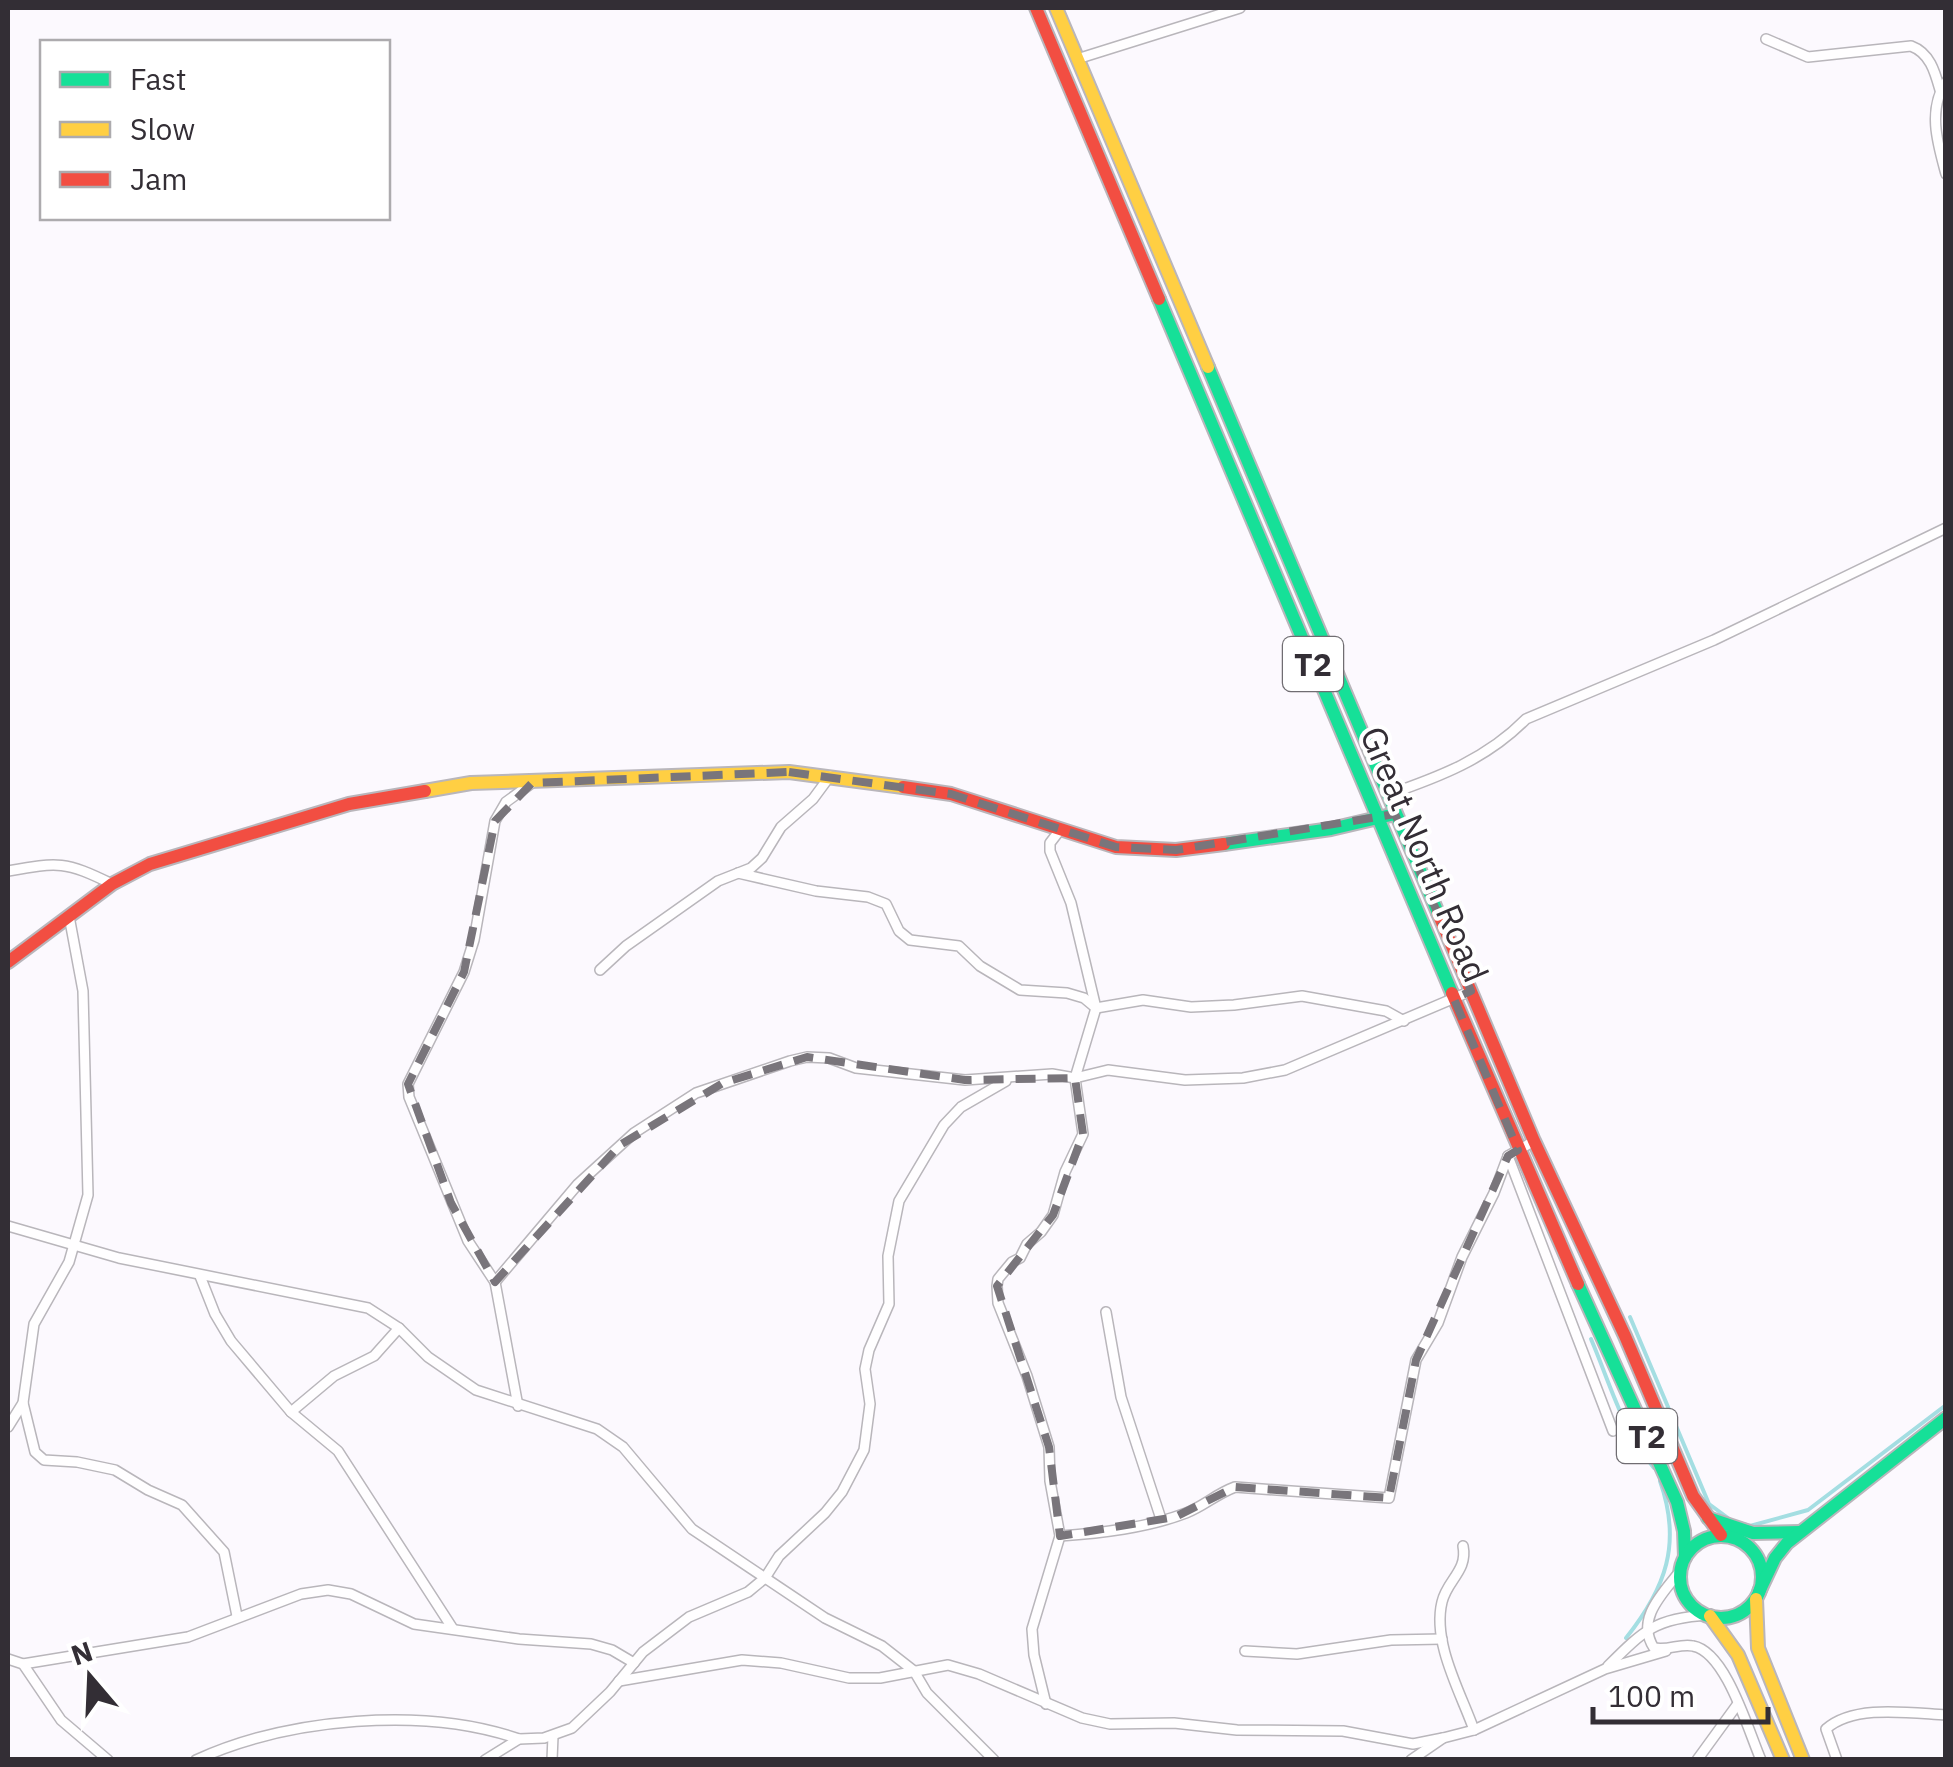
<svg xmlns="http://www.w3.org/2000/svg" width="1953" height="1767" viewBox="0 0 1953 1767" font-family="'IBM Plex Sans',sans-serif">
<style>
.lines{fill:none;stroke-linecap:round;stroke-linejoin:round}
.stream{stroke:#a4dee2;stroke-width:4}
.street-casing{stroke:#b9b6bb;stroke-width:12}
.fast-casing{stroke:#b9b6bb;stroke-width:16}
.slow-casing{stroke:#b9b6bb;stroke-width:16}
.jam-casing{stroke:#b9b6bb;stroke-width:16}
.street{stroke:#fffeff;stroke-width:9}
.fast{stroke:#16e098;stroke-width:12}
.slow{stroke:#ffcf43;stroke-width:12}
.jam{stroke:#f24e42;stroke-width:12}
.marked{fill:none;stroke:#79757b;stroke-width:8;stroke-dasharray:20 12;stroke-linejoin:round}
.labels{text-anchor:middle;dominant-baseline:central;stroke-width:8;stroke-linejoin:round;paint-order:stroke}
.shield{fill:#fff;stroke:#706d72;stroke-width:2.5}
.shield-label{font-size:32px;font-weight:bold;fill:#332e35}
.street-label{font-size:35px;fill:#332e35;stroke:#fff}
</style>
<rect width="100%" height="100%" fill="#fcf9fe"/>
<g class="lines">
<g class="stream">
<path d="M1630,1317L1709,1504L1732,1521L1750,1526L1808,1510L1946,1405"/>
<path d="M1591,1339C1610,1383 1622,1430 1654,1468"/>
<path d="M1626,1638C1666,1588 1682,1543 1660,1481"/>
</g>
<defs>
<g id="street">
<path d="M1766,39L1808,57L1911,46C1930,53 1935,72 1940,90"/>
<path d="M1077,59L1240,8"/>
<path d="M1946,82C1927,110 1938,145 1946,174"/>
<path d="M1387,795C1439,777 1487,759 1526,719L1714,640L1946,528"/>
<path d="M8,871C59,862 65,861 112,884"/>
<path d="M738,873L816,891L868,897L886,904L899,931L910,940L959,946L980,966L1020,990L1067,993L1084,998L1096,1008L1143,1000L1191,1007L1234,1005L1302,996L1386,1011L1404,1021"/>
<path d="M600,970L626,946L718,881L751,868L762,858L781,827L813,799L830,776"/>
<path d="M1508,1156L1613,1431"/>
<path d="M8,1226L119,1258L368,1308L399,1328L428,1357L476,1390L597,1429L623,1447L692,1529L825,1618L882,1646L914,1671L927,1693L994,1760"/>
<path d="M200,1276L215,1314L231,1341L291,1412L338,1451L453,1629"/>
<path d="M495,1282L578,1184L634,1133L696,1093L790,1061L807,1057L829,1058L856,1068L965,1080L1052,1074L1075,1078L1108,1070L1185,1080L1243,1078L1285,1070L1471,991"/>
<path d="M1106,1312L1121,1397L1161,1519"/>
<path d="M23,1403L35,1452L44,1460L77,1462L115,1470L148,1490L182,1505L224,1552L237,1616"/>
<path d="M518,1406L495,1282L468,1241L409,1097L408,1084L464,972L474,940L495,821L506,802L532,783"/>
<path d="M291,1412L334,1376L374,1356L399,1328"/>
<path d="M8,1427L23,1403L34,1324L69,1262L88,1195L83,991L69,916"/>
<path d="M1060,1536C1101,1533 1147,1528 1186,1513C1204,1506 1216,1494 1235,1487L1389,1498L1416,1360L1438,1323L1462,1257L1494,1193L1508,1156L1534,1141"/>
<path d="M1463,1546C1468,1571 1447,1580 1442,1602C1432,1643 1461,1693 1474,1730"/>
<path d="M1681,1570C1663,1593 1635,1619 1654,1648C1669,1651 1680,1643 1693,1646C1726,1652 1748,1730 1761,1760"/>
<path d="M1245,1651L1297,1654L1391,1640L1442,1639"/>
<path d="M8,1659L23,1664L61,1720L108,1760"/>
<path d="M23,1664L188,1637L301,1594L328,1590L351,1594L414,1624L519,1639L591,1644L612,1650L634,1663"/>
<path d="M1608,1666C1644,1630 1656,1618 1708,1615"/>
<path d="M619,1681L742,1660L781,1663L849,1678H880L948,1665L979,1674L1082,1718L1110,1724L1174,1723L1237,1730L1343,1731L1413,1744L1443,1738"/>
<path d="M1046,1704L1034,1655L1032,1629L1060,1536L1050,1481L1049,1447L1027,1376L998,1303L997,1286L998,1279L1012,1262L1020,1258L1027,1244L1041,1232L1053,1215L1065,1172L1083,1134L1075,1078L1096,1008L1071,903L1050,851V843L1060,830"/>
<path d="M196,1760C288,1718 424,1706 519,1739"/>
<path d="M485,1760L519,1739L544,1738L572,1728L610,1692L643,1652L689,1617L748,1592L765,1578L779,1556L825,1513L842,1492L864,1450L870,1404L865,1369L869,1350L889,1304L888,1256L899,1201L944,1125L961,1107L1006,1081"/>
<path d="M552,1760L553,1736"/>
<path d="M1411,1760L1443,1738L1474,1730L1605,1669L1666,1651"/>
<path d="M1697,1760L1737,1705"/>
<path d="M1837,1760L1826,1729C1854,1704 1910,1713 1946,1715"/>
</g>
<g id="fast">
<path d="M1159,299L1452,993"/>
<path d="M1208,367L1438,913"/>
<path d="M1224,844L1331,829L1395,814"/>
<path d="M1578,1284L1677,1502L1684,1531L1685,1557"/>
<path d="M1708,1518L1753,1533L1800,1532"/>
<circle cx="1721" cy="1577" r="41"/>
<path d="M1759,1592L1775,1558L1787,1543L1946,1418"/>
</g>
<g id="slow">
<path d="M1056,8L1208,367"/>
<path d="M425,791L471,783L789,772L903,787"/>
<path d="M1756,1599L1758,1648L1803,1760"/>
<path d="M1710,1616L1738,1655L1783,1760"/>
</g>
<g id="jam">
<path d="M1036,8L1159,299"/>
<path d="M903,787L951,794L1116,847L1176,850L1224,844"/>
<path d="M1438,913L1534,1141L1625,1336L1693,1496L1721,1535"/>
<path d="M8,962L112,884L150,864L349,804L425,791"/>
<path d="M1452,993L1578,1284"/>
</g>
</defs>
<use href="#street" class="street-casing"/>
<use href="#fast" class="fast-casing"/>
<use href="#slow" class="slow-casing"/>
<use href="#jam" class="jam-casing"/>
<use href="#street" class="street"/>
<use href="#fast" class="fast"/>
<use href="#slow" class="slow"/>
<use href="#jam" class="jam"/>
</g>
<path class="marked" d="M789,772L951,794L1116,847L1176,850L1395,814L1471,991L1454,999L1518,1150L1508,1156L1416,1360L1389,1498L1235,1487L1175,1517L1060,1536L1049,1447L997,1286L1053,1215L1083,1134L1075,1078L965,1080L807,1057L723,1083L620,1145L495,1282L451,1203L408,1084L464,972L495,821L532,783Z"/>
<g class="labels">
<g class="shield">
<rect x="1283" y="637" width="60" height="54" rx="8"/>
<rect x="1617" y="1409" width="60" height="54" rx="8"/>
</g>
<g class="shield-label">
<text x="1313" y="664">T2</text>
<text x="1647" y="1436">T2</text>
</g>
<g class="street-label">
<text transform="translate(1425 854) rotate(67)">Great North Road</text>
</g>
</g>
<rect width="1953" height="1767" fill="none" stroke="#332e35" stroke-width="20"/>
<rect x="40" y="40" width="350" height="180" fill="#ffffff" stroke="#adabae" stroke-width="2.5"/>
<rect x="60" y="72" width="50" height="15" fill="#16e098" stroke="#adabae" stroke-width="2.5"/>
<text x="130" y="90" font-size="30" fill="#332e35">Fast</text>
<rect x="60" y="122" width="50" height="15" fill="#ffcf43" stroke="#adabae" stroke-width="2.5"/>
<text x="130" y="140" font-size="30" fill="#332e35">Slow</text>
<rect x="60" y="172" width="50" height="15" fill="#f24e42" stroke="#adabae" stroke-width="2.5"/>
<text x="130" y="190" font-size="30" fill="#332e35">Jam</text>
<g transform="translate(90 1677) rotate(341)" stroke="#ffffff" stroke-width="8" paint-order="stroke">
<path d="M0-8L18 38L0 25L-18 38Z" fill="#332e35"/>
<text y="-15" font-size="28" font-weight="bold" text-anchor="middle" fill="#332e35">N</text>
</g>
<path d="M1593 1707v15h175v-15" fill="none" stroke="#332e35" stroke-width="5"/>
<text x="1608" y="1707" font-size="30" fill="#332e35" stroke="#ffffff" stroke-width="8" paint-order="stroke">100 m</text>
</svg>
